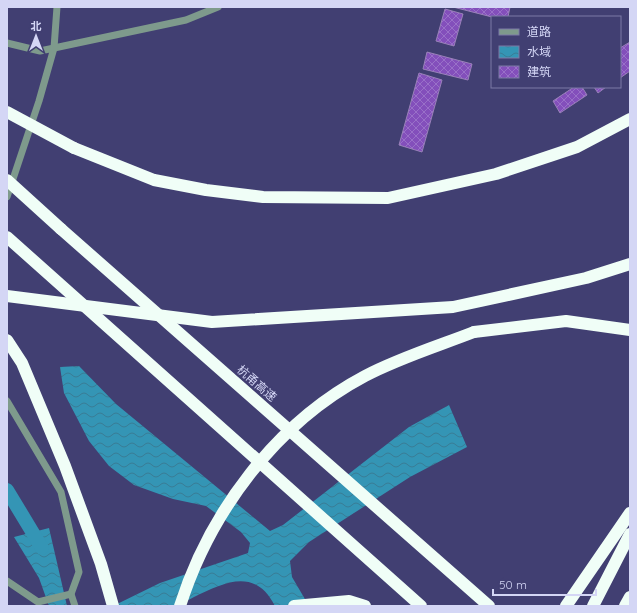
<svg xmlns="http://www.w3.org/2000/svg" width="637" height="613" viewBox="0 0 637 613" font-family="Quicksand,'Noto Sans SC',sans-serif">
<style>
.water{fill:url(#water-waves)}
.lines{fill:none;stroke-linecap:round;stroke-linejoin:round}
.canal{stroke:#3495b5;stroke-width:14}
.building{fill:url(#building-cross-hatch);stroke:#9981b9}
.minor{stroke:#7e9a8c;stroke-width:7}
.highway{stroke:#f0fef7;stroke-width:12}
.highway-bridge{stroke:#f0fef7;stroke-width:12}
.labels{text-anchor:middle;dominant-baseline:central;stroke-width:4;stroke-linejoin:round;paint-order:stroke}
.street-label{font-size:12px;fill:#d4d6f5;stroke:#413f72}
</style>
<defs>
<pattern id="water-waves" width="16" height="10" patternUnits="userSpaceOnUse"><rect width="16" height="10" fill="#3495b5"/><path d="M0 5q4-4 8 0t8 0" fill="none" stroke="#387c95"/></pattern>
<pattern id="building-cross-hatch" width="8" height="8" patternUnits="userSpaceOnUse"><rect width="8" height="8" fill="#834fbb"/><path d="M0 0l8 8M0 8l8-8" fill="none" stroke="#9970c8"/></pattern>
</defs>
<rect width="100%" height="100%" fill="#413f72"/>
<g class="water">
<path d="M79,366L116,404L270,531L283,525L409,427L449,405L467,447L410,477L309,542L290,561L292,577L309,606H275C255,567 225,582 194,597C188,600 181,605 174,606C156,609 132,606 113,606L160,583L248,553L250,543L241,532L206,506L173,499L134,485L109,466L89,441L64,393L60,367Z"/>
<path d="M49,528L67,606H49L39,578L14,537Z"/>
</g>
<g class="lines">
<path class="canal" d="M7,490L42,548"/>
</g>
<g class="building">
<path d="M453,7H510L508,17H492Z"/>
<path d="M445,9L463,14L454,46L436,41Z"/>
<path d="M630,42V71L620,78V48Z"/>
<path d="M427,52L472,64L468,80L423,69Z"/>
<path d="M419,73L442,80L422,152L399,145Z"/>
<path d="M574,87H582L587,95L560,113L553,101Z"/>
<path d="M594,87H606L598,93Z"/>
</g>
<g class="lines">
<g class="minor">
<path d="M7,43L40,51L186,20L218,7"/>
<path d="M7,197L39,101L54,48L57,7"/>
<path d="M7,401L61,492L79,572L71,594L75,606"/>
<path d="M7,581L38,602L71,594"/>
</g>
<g class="highway">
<path d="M74,148L154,180L206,190L263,197L388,198L496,174L577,147L630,119"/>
<path d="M61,229L489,606"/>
<path d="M7,237L421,606"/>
<path d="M474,332L566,321L630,330"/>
<path d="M7,340L22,363L65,466L101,564L113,606"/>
<path d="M294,606L349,601L365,606"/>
<path d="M566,606L630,513"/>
<path d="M593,606L630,534"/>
<path d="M625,606L630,597"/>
</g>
<g class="highway-bridge">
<path d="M7,112L74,148"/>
<path d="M7,180L61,229"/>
<path d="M7,296L212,322L453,307L586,278L630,264"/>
<path d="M180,606C210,512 276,423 365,376C399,358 438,346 474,332"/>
</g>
</g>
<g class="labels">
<g class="street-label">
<text transform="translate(257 383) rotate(41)">杭甬高速</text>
</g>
</g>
<rect width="637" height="613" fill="none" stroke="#d4d6f5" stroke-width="16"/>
<rect x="491" y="16" width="130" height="72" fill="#413f72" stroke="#7c7ba6"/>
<rect x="499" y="29" width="20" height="6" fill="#7e9a8c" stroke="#7c7ba6"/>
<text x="527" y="36" font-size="12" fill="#d4d6f5">道路</text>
<rect x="499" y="46" width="20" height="12" fill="url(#water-waves)" stroke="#7c7ba6"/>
<text x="527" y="56" font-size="12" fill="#d4d6f5">水域</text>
<rect x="499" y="66" width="20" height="12" fill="url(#building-cross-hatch)" stroke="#7c7ba6"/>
<text x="527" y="76" font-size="12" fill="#d4d6f5">建筑</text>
<g transform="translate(36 36)" stroke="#413f72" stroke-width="3" paint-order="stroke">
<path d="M0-3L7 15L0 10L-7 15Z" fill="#d4d6f5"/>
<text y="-6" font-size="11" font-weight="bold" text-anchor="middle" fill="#d4d6f5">北</text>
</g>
<path d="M493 589v6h103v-6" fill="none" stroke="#d4d6f5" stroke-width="2"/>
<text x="499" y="589" font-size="12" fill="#d4d6f5" stroke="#413f72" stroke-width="3" paint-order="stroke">50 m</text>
</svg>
